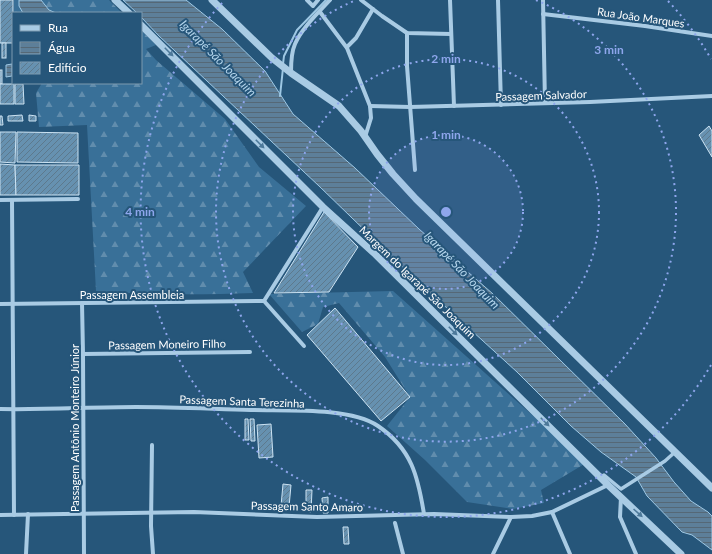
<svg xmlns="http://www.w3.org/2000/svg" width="712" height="554" viewBox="0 0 712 554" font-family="Lato,sans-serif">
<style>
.forest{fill:url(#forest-firs)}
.water{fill:url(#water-rules);stroke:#9ec8e4}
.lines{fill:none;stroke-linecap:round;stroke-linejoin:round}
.stream{stroke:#9ec8e4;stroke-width:2}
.building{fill:url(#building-hatch);stroke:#cce3f3}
.pedestrian{stroke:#a9cbe4;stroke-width:3.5}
.minor{stroke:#a9cbe4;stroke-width:4}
.tertiary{stroke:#a9cbe4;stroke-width:7}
.oneway{fill:#4d799a}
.ring{fill:none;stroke:#8ea6ec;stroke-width:2;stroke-dasharray:2 4}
.labels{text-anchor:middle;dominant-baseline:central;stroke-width:4;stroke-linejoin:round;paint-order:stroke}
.street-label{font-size:11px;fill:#fff;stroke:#26567a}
.water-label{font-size:12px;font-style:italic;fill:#b4d5ec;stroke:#26567a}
.centre{fill:#8ea6ec;stroke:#26567a;stroke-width:2}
.ring-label{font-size:12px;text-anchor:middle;font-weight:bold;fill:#8ea6ec;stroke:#26567a;stroke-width:4;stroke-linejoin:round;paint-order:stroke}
</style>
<defs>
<pattern id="forest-firs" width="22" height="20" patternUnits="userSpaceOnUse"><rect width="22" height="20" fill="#397098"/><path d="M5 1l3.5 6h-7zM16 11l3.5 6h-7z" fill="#618dad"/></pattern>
<pattern id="water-rules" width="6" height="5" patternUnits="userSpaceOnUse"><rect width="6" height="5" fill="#5d7f99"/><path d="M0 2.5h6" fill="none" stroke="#556876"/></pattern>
<pattern id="building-hatch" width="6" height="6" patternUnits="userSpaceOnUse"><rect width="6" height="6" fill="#6691b0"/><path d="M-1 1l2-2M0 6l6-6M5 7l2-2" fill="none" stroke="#5d798d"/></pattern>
</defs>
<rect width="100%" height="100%" fill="#26567a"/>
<g class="forest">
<path d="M14,0H19V6L26,0H109L122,13H14Z"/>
<path d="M141,30L156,45L146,49L156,60L225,119L259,167L306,206L243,272L253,293C200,295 148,295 96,291L87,125L39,127L36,93L42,83H141Z"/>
<path d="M393,291L586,463L541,490L544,503L513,509L467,502L425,460L387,426L410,397L385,357L339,303L323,307L318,324L302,332L269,294Z"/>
</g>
<g class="water">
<path d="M19,0H41L49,10L56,13H23L19,6Z"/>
<path d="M123,0H186L222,29L265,71L293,114L355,168L419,229L493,294L625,424L656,458L674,482L691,501L708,512L712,516V550L692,535L682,532L647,496L636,477L601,452L571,426L517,372L414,278L319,186L159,36L141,17V13H137Z"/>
<path d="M12,64V76L6,77V65Z"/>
</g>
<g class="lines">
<g class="stream">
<path d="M283,64L284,56L297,30L326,0"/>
<path d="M280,96L283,68"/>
</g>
</g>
<g class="building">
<rect x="0" y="0" width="13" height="43"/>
<rect x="2" y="43" width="4" height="15"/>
<rect x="0" y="70" width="2" height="14"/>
<rect x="0" y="84" width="14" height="20"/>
<path d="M15,84H23L24,104H15Z"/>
<path d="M22,115L23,121H8V116Z"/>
<path d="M29,115L36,116V121H29Z"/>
<path d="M0,116H2L3,125H0Z"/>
<path d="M709,126L712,131V157L699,135Z"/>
<path d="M0,132H16L15,163L0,162Z"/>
<path d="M17,132L78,133V163L17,162Z"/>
<path d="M0,164L15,165L16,195H0Z"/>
<path d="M15,165H79V195H16Z"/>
<path d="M324,212L358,247L329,292L274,293Z"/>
<path d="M335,308L410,397L381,421L307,335Z"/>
<path d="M245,419H248L249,440H245Z"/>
<path d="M250,419H254L255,441H251Z"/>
<path d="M271,424L273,457L259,458L257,425Z"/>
<path d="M283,484L291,485L289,507L281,506Z"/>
<path d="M306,490H312L311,512L306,511Z"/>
<path d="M328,497V513H323L322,498Z"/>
<path d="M343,527H348L349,544H344Z"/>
</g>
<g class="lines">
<path class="pedestrian" d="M600,477L604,475L621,489L665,461L675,452"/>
<g class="minor">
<path d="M307,0L313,6L318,0"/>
<path d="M361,0L382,16L407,33L451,34"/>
<path d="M450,0L454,106"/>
<path d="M498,0L501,105"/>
<path d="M543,0L545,103"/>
<path d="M320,12L347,48L370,106L371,118L365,137"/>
<path d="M543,14L645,26L712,36"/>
<path d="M407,33V66L415,170"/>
<path d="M347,47L356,38L373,9"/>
<path d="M291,72C291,63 291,53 295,44C302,28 318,13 330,0"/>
<path d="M370,106L410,107L590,102L712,96"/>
<path d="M0,200L78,199"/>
<path d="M12,200L14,515"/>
<path d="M264,301L304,346"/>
<path d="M82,303L83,354L84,554"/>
<path d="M0,304L264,301L323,207"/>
<path d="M83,354L250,352"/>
<path d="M0,409C45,410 91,407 136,407C174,407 213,409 251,410C286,411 350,407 378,426C412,449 418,477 424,514"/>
<path d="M152,445L151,526L153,554"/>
<path d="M621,497L620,517L636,554"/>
<path d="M552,512L570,554"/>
<path d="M0,515L194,512L317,517L434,514L511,517L532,516L552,512L608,485"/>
<path d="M395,523L403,554"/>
<path d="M26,554L28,514"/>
<path d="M493,554L511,517"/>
</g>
<g class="tertiary">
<path d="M115,0L129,13"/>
<path d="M212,0L272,58L291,73L339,106L361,131L377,154L393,174L416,199L712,488"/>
<path d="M141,25L323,207L375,254L608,485L681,554"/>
</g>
</g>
<defs><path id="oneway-solid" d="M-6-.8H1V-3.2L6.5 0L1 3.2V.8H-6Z"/></defs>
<g class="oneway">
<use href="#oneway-solid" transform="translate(169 52) rotate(45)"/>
<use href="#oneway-solid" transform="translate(260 144) rotate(45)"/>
<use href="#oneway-solid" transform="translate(453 331) rotate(45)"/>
<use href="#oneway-solid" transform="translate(545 422) rotate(45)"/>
<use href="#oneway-solid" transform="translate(638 513) rotate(42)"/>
</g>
<circle cx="446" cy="212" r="77" fill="#8ea6ec" fill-opacity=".12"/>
<g class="ring">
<circle cx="446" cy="212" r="77"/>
<circle cx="446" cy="212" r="153"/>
<path d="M536 0A230 230 0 1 1 356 0"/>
<path d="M711 365A306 306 0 1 1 224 1M668 1A306 306 0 0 1 711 59"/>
</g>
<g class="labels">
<g class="street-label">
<text transform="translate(641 17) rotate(8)">Rua João Marques</text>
<text transform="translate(541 95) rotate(-2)">Passagem Salvador</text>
<text transform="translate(418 282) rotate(44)">Margem do Igarapé São Joaquim</text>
<text x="132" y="294">Passagem Assembleia</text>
<text transform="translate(167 344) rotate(-1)">Passagem Moneiro Filho</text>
<text transform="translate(242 401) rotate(2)">Passagem Santa Terezinha</text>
<text transform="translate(74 428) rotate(-90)">Passagem Antônio Monteiro Júnior</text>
<text transform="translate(307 506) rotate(1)">Passagem Santo Amaro</text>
</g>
<g class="water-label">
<text transform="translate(218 58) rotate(45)">Igarapé São Joaquim</text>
<text transform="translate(462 270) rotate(46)">Igarapé São Joaquim</text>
</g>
</g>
<circle cx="446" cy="212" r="6" class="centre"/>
<g class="ring-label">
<text x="609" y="54">3 min</text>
<text x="446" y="63">2 min</text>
<text x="446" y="139">1 min</text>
<text x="140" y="216">4 min</text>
</g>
<rect x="12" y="12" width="130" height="72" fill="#26567a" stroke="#7d9aaf"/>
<rect x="20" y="25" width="20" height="6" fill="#a9cbe4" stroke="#7d9aaf"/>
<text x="48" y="32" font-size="12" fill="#ffffff">Rua</text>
<rect x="20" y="42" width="20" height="12" fill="url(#water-rules)" stroke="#7d9aaf"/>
<text x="48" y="52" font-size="12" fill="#ffffff">Água</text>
<rect x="20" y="62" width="20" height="12" fill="url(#building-hatch)" stroke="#7d9aaf"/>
<text x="48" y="72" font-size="12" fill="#ffffff">Edifício</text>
</svg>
